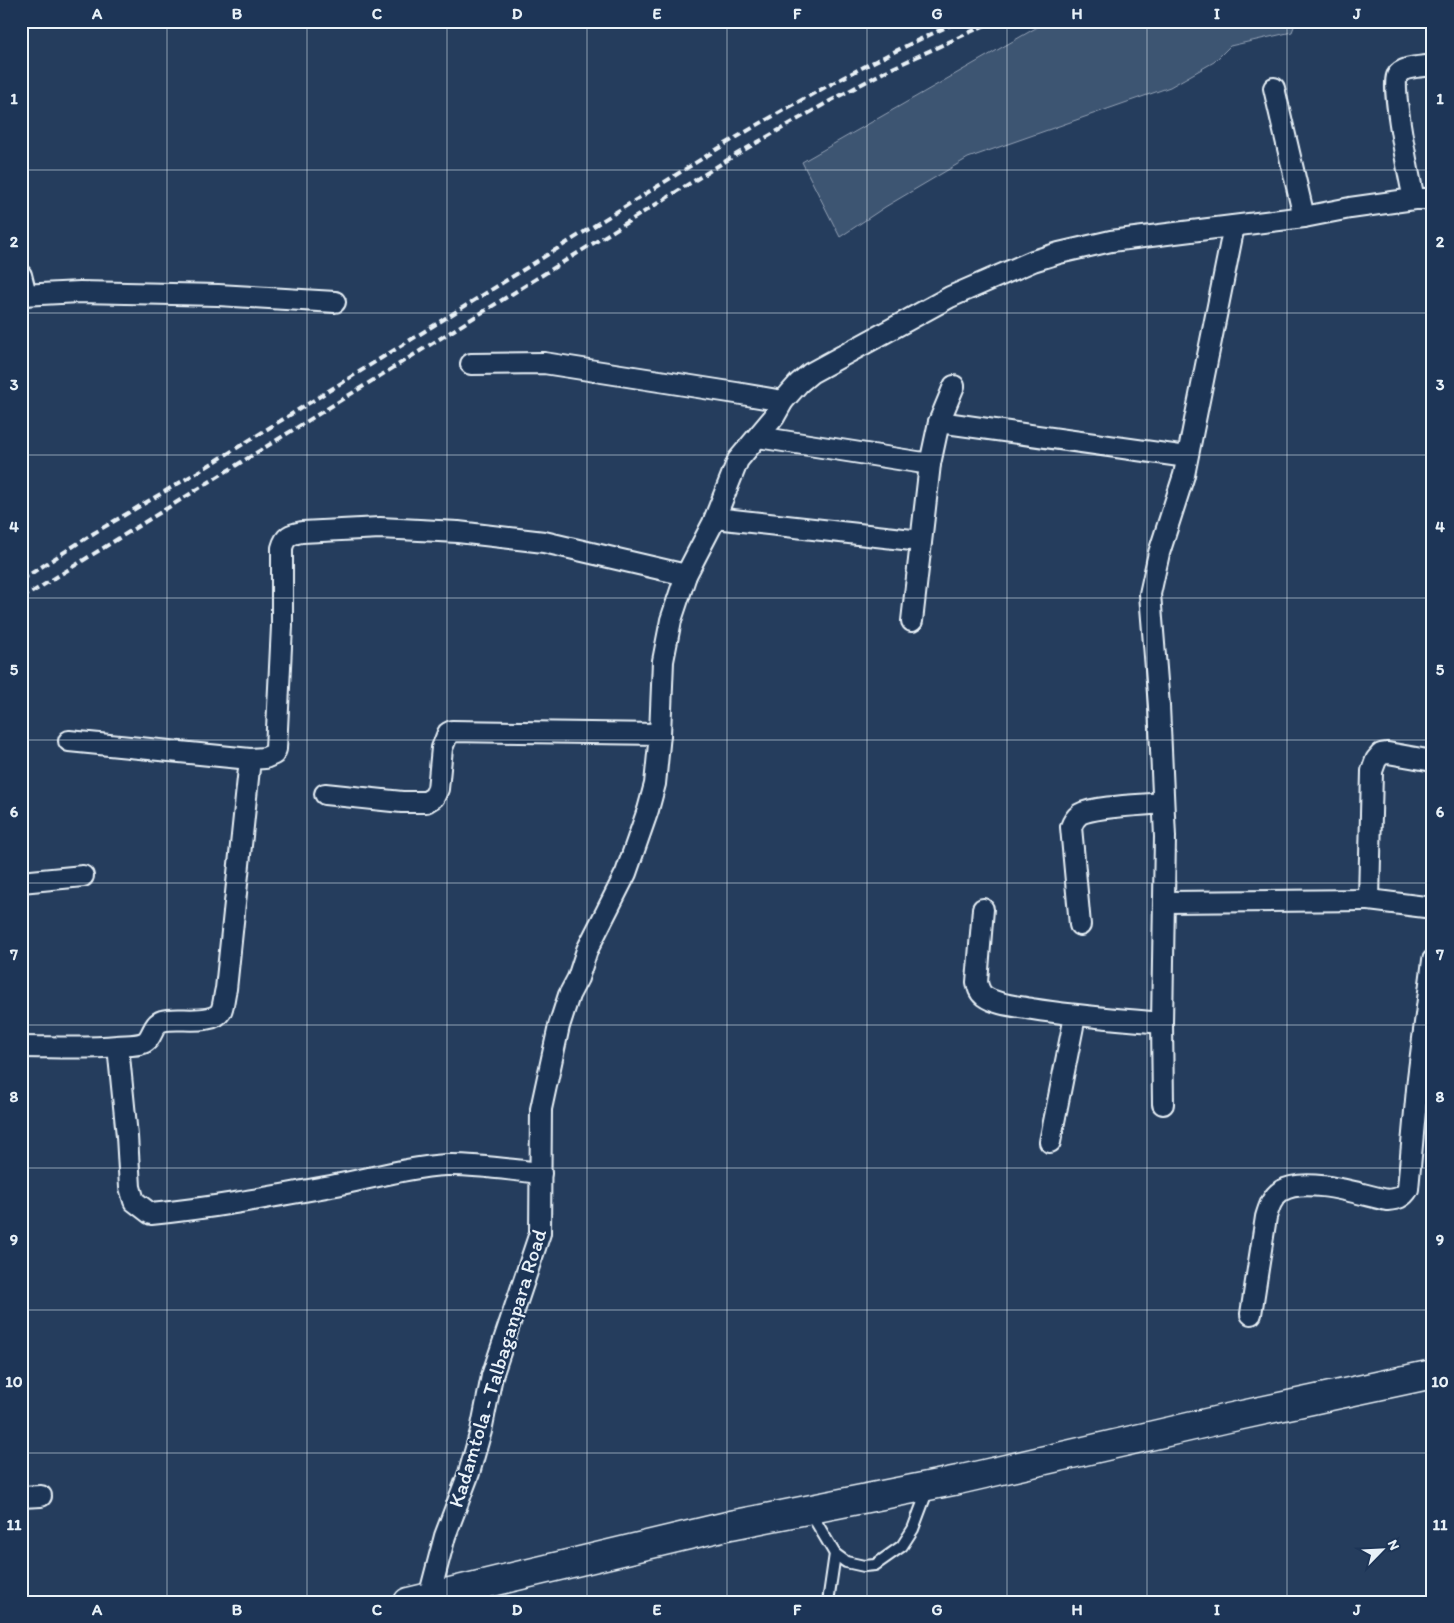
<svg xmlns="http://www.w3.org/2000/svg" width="1454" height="1623" viewBox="0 0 1454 1623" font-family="Itim,sans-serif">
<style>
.green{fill:#3e5472;stroke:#93a2b5}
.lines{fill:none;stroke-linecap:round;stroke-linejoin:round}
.service-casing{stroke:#e8f1f8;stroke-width:14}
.minor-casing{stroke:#e8f1f8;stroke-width:24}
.primary-casing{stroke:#e8f1f8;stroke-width:31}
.service{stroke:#1d3557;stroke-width:10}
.minor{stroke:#1d3557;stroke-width:20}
.primary{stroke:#1d3557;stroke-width:28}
.rail{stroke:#e8f1f8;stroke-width:4;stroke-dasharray:8 4;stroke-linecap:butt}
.grid{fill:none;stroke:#e8f1f8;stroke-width:1;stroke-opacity:0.55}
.labels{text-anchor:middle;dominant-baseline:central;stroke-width:4.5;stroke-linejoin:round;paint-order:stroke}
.street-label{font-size:21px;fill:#e8f1f8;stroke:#1d3557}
.neatline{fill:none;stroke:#e8f1f8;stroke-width:2}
.grid-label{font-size:16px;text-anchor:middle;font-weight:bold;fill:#e8f1f8}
</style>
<rect width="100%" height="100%" fill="#253d5d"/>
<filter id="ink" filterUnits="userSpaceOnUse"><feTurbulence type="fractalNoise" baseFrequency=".02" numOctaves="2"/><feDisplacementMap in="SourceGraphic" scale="10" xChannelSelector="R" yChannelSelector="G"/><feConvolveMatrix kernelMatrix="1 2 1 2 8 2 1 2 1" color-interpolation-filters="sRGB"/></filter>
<g filter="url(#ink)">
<path class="green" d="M1048,21H1296L1292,32L1230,46L1214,62L1170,87L968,158L885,207L840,237L802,162Z"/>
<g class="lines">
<defs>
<g id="service">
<path d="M809,1510L835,1554L846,1562L864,1566L875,1565L902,1546L913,1529L928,1489"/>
<path d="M828,1602L835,1554"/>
</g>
<g id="minor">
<path d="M1274,88L1304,217"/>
<path d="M1414,199C1410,181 1391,87 1397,76C1402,66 1423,67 1433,65"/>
<path d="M21,275L26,295"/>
<path d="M21,295L80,292L218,295L335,302"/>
<path d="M471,364L544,363L736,393L783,401"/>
<path d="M939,422L1187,457"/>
<path d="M758,437L930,464"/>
<path d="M715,518L921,541"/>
<path d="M912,621L930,464L939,422L954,386"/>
<path d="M69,741L250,759"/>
<path d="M1433,761L1388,753L1381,754L1376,760L1372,771L1369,900L1433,908"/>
<path d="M325,794L402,802H426L434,797L438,789L442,748L448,733L452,731L660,734"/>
<path d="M21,882L83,876"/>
<path d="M1164,902L1369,900"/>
<path d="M983,909L977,982C978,987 979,992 984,996C996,1005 1017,1006 1032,1009C1075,1016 1119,1019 1162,1023"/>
<path d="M1080,925L1071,827C1073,821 1075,818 1080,814C1095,806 1144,805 1163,803"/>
<path d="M118,1046L127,1136L130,1187L134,1201L151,1214C212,1208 271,1197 331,1186C369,1179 408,1167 446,1165C478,1164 509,1170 541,1173"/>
<path d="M21,1047C53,1047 85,1049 117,1046C125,1045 135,1046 143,1043C153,1039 152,1024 162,1021C176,1016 212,1026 221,1011C224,1005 224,995 226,989L250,759L265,758L274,754L276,749L282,626V548C285,536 291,534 302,532L380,528L458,532L544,542L686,575"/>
<path d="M1163,1104L1162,1023L1165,837L1159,706L1150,594L1159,553L1184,475L1234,226"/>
<path d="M1050,1142L1075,1016"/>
<path d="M1251,1314L1266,1217C1269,1207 1272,1197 1281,1191C1305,1176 1360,1194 1387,1200C1397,1199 1403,1198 1408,1189L1418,1078L1433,960"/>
<path d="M21,1497L41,1496"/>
<path d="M429,1597L445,1536L469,1473L481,1431L492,1376L540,1233L541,1109L559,1026L569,995L578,978L587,950L626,873L648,810L655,784L660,734L663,661L671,620L686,575L713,523L738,460L774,417L783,401L799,383L811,373L950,297L1033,261L1059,253L1111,241L1304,217L1350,208L1414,199H1433"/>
</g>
<path id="primary" d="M408,1602L731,1525L958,1480L1228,1418L1433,1374"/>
</defs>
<use href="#service" class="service-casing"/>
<use href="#minor" class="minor-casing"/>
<use href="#primary" class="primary-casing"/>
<use href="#service" class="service"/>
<use href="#minor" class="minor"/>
<use href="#primary" class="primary"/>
<g class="rail">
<path d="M21,580L94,533L203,469L732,140C806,96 881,56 960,21"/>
<path d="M21,599L737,154L830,101L886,71L994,21"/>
</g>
</g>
</g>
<path class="grid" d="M167,21V1602M307,21V1602M447,21V1602M587,21V1602M727,21V1602M867,21V1602M1007,21V1602M1147,21V1602M1287,21V1602M21,170H1433M21,313H1433M21,455H1433M21,598H1433M21,740H1433M21,883H1433M21,1025H1433M21,1168H1433M21,1310H1433M21,1453H1433"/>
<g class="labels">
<g class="street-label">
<text transform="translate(497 1368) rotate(-73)">Kadamtola - Talbaganpara Road</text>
</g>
</g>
<rect width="1454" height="1623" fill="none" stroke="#1d3557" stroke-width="55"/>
<g transform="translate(1382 1550) rotate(66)" stroke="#1d3557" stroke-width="4" paint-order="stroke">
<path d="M0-4L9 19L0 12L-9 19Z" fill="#e8f1f8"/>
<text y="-8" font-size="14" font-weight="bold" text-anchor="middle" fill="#e8f1f8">N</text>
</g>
<rect x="28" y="28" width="1398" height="1568" class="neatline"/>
<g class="grid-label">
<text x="97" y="19">A</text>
<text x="237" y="19">B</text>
<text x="377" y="19">C</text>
<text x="517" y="19">D</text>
<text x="657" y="19">E</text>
<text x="797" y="19">F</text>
<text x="937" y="19">G</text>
<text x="1077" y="19">H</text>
<text x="1217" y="19">I</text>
<text x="1357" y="19">J</text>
<text x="14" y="104">1</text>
<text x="1440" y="104">1</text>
<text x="14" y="247">2</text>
<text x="1440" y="247">2</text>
<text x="14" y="390">3</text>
<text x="1440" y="390">3</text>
<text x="14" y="532">4</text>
<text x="1440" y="532">4</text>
<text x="14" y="675">5</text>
<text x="1440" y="675">5</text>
<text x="14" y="817">6</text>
<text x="1440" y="817">6</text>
<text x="14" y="960">7</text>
<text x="1440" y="960">7</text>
<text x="14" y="1102">8</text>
<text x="1440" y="1102">8</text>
<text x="14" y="1245">9</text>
<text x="1440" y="1245">9</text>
<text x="14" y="1387">10</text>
<text x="1440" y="1387">10</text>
<text x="14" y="1530">11</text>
<text x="1440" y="1530">11</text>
<text x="97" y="1615">A</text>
<text x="237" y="1615">B</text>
<text x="377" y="1615">C</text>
<text x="517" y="1615">D</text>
<text x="657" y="1615">E</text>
<text x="797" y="1615">F</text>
<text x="937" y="1615">G</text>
<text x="1077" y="1615">H</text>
<text x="1217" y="1615">I</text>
<text x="1357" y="1615">J</text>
</g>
</svg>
